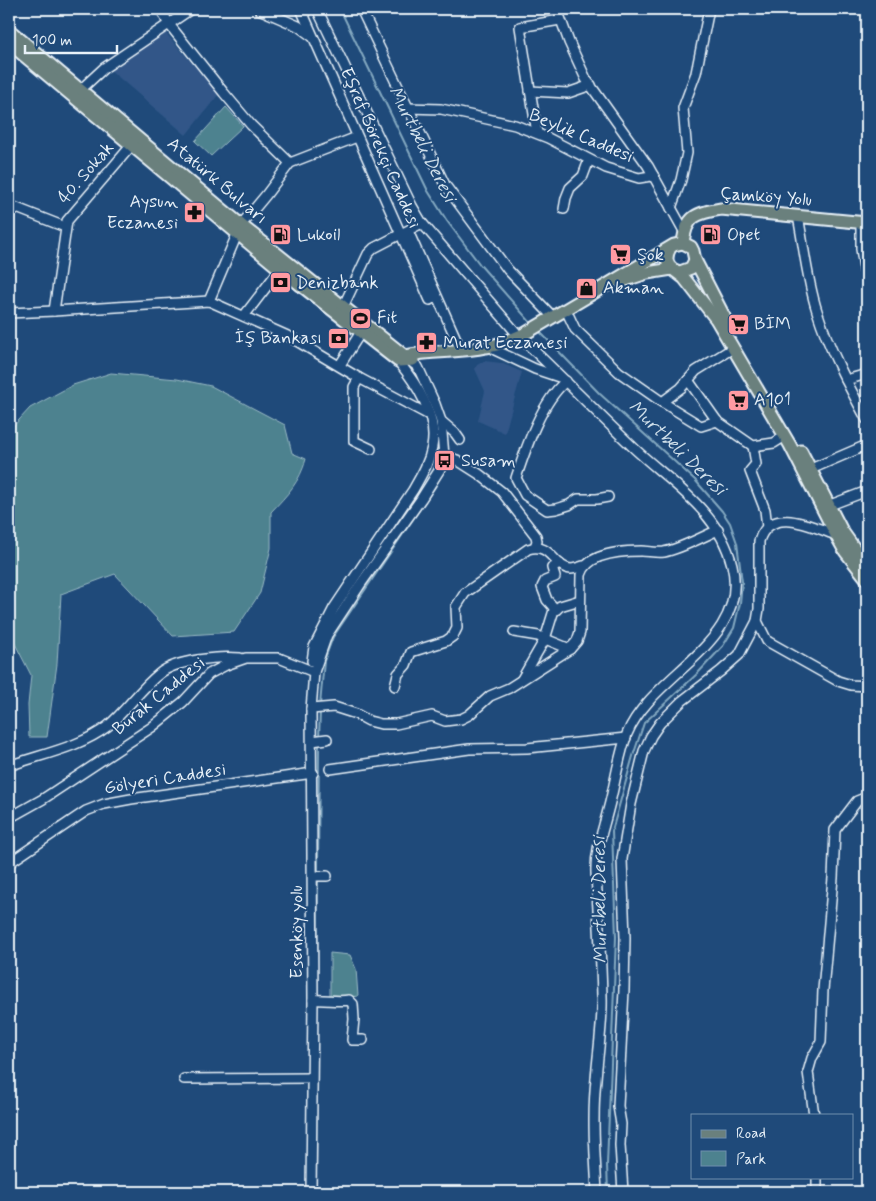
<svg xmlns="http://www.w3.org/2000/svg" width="876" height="1201" viewBox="0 0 876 1201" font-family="Mynerve,sans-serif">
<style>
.built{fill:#305788}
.green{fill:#4d828f;stroke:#9abac4}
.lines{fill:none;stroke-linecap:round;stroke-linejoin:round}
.stream{stroke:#84a9c1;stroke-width:2}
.minor-casing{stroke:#e8f1f8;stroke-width:12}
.major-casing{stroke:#e8f1f8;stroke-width:15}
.minor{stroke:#1f4a7a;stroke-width:9}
.major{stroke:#6a807d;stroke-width:11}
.labels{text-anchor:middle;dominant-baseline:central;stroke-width:4;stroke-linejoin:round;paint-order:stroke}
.street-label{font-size:18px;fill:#e8f1f8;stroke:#1f4a7a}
.poi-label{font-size:18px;fill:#e8f1f8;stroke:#1f4a7a;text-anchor:start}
.water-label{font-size:19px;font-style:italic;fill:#cfdfea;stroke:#1f4a7a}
</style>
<rect width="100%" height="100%" fill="#1f4a7a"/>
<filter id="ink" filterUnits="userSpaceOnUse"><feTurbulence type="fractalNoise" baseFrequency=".02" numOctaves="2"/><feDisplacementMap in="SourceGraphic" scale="10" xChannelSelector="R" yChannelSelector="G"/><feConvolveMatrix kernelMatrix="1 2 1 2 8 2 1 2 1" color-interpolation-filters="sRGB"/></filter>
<g filter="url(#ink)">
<g class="built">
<path d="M165,32L219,94L186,135L110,70Z"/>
<path d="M484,361L501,363L522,372L505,433L478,421L485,391L475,369L477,365Z"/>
</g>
<g class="green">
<path d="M226,107L243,126L211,156L195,141Z"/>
<path d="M111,373L177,379L211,386L285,425L292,453L306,459C300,482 287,495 271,512V548L260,593L234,632L173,636L115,574L61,594L57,664L47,737H29L28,705L31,675L9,632V431L30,408L73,385Z"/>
<path d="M330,953L350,955L356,969L358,996L342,998L330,996Z"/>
</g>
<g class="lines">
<g class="stream">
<path d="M340,9L428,191L447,221L481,266L531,323"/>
<path d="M538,330L600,394L695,480L722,511L730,523L737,543L742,582L740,603L734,628L723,646L698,673L644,723L633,756L612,831L616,937L607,1165L608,1192"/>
<path d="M320,705L324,661L333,637L435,487L446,466"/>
<path d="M319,737L320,712"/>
<path d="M318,872L319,742"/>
<path d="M317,997L318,880"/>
<path d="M316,1192L317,1002"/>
</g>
<defs>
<g id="minor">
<path d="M161,9L168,23L224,93L251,125L290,163L357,137"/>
<path d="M259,9L298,26L313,37"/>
<path d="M301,9L430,300"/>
<path d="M317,9L412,206L422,223L519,336"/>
<path d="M361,9L445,185L508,270L553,317"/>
<path d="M557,9L569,42L586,79L648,166L684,231"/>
<path d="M530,91L568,93L591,85"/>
<path d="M77,93L104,68L191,9"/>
<path d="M407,108L441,109L515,125L548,138L606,168L639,178L651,176L653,175"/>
<path d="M537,133L520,27L560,20"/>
<path d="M9,205L65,227"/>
<path d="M671,208L681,180L687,153L683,108L696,73L709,9"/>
<path d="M564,209L566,198L570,188L583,176L589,160"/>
<path d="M798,216C804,247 807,280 817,311C829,349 848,385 867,420"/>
<path d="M861,222V249L867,286"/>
<path d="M408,231L461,350"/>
<path d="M209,301L241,225L266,195L290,163"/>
<path d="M343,307L368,254L374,248L422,223"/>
<path d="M54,311L67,221L131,146"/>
<path d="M9,313L54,311L209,301L290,337L359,378L429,415"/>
<path d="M568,314L575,329L619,372L662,402L681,388L696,371L733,348"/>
<path d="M244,316L280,269"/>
<path d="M523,340C561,376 598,414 636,450C673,484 720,513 732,565C751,643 652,673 627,734C618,758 615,785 608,810C603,830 595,851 596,873C598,913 601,955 602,996C603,1023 598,1051 596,1079C592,1117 595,1155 597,1192"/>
<path d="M495,350L535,369L559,377"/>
<path d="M340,365L361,332"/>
<path d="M359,378L354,387V441L371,449"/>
<path d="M688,380L717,421L753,446L774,443L785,436"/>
<path d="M846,380L867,374"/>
<path d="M566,381C541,402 526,448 516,478L525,495L547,510L556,509L569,505L578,499H597L608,497"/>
<path d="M662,402L701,426L717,421"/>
<path d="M441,421L455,433L460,440"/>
<path d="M753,446L756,464L750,471L765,510L767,527"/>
<path d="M444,456L457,460L479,474L502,492L536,536L537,541L535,547"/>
<path d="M811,469L867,445"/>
<path d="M830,505L867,491"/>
<path d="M836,535C811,526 770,505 759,541V609L757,621L767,641L838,681L851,685L867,686"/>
<path d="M560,564L552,568L555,577L545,581L542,587L547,600L556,610L560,606L580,600"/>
<path d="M514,632L538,636L570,649"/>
<path d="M312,661L314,647L334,608L413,490C421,476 429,463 432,447C438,417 416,383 398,361"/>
<path d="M522,679L545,639L554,610"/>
<path d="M395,686L398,674L406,665L411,652L446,641L453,636L457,628L456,607L465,593L528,549C552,542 552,567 571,569C574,569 580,567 583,566"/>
<path d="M311,709L334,707L356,714L369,721L381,724H396L432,716L445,721L461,719L469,715L490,696L509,688L570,649L577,641L580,632L581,575C587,553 621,551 641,551C648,551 656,553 664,552C680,549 702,537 718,530"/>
<path d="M312,741L327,739"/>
<path d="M9,766C42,754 79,748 108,726C126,711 140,689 159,674C175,660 219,656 240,658"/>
<path d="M330,769L469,749L527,748L626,738"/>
<path d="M9,818L43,799L152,727L183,702L209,674L226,665L246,658H279L314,672"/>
<path d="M9,863L86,811L104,804L131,799L313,773"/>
<path d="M313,876H327"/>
<path d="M313,1000C326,999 337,1002 349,1000L353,1004L354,1019L352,1040H363"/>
<path d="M184,1079L311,1078"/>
<path d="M814,1115L808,1072L812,1058L821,1042L823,990L833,878L835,830L857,801L867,797"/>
<path d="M817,1177V1192"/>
<path d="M311,1192L313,1000L311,709L314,672L327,635L360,585L421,499L440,469L444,456L441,421L435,404L418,367L407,358"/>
<path d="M623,1192L620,1145L621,1124L618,1106L624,990L625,938L622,859L631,804L644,751L651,736L660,723L682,701L721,671L739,655L757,621"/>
</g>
<g id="major">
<path d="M9,30L241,225L405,356C431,350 459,353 486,347C500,345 513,339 526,333L674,245L683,243L691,247L693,251L695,260L691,268L680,272C667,269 664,259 670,248"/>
<path d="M9,43L280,269L398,361L413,360"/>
<path d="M683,243C686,216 696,213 721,209L867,223"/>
<path d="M695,260L728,324"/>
<path d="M675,271L684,278L716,319L790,445L836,535L845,551L867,579"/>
<path d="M620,282L647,273L672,269"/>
<path d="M801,451L842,531L867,566"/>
</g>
</defs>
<use href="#minor" class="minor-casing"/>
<use href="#major" class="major-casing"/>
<use href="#minor" class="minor"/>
<use href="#major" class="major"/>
</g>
</g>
<defs>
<symbol id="pharmacy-square" viewBox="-11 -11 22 22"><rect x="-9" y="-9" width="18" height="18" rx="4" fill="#ff9aa2" stroke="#1f4a7a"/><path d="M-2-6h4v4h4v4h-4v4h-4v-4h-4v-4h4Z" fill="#111"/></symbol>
<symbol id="fuel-square" viewBox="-11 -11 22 22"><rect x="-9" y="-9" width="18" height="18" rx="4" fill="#ff9aa2" stroke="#1f4a7a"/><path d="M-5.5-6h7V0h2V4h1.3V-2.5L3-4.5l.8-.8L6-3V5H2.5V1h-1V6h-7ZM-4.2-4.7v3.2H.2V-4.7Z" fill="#111"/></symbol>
<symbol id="supermarket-square" viewBox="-11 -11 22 22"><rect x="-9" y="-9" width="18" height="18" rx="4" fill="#ff9aa2" stroke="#1f4a7a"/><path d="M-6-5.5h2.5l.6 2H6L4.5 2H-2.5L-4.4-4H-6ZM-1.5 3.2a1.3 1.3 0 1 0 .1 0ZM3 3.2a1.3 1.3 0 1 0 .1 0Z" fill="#111"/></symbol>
<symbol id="bank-square" viewBox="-11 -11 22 22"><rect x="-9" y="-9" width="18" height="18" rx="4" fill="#ff9aa2" stroke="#1f4a7a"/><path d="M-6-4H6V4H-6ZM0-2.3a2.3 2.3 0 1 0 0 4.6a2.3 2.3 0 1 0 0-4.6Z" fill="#111"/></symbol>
<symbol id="shop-square" viewBox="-11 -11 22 22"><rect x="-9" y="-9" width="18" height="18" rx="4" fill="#ff9aa2" stroke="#1f4a7a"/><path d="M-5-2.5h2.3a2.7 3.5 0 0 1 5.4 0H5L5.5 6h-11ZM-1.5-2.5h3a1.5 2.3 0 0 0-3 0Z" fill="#111"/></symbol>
<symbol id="stadium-square" viewBox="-11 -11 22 22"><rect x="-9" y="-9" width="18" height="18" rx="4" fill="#ff9aa2" stroke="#1f4a7a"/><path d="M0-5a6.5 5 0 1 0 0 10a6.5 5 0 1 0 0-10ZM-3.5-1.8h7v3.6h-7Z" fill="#111"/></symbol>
<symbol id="bus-square" viewBox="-11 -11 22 22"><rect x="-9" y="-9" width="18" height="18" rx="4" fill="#ff9aa2" stroke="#1f4a7a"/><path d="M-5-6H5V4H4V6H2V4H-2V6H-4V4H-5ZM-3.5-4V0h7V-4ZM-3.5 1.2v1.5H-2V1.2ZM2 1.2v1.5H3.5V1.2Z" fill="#111"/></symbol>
</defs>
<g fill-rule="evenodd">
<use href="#pharmacy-square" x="182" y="200" width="25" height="25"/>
<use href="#fuel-square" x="268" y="222" width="25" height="25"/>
<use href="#fuel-square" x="698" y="222" width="25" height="25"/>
<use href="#supermarket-square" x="608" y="242" width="25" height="25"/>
<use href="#bank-square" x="268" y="270" width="25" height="25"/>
<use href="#shop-square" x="574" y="276" width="25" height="25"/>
<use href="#stadium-square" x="348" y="306" width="25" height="25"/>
<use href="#supermarket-square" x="726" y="312" width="25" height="25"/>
<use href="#bank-square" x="326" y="326" width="25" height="25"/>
<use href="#pharmacy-square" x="414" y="330" width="25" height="25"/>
<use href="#supermarket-square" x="726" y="388" width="25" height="25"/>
<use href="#bus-square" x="432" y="448" width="25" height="25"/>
</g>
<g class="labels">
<g class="street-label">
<text transform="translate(581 136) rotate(23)">Beylik Caddesi</text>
<text transform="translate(380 148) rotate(66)">Eşref Börekçi Caddesi</text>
<text transform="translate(86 173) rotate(-49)">40. Sokak</text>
<text transform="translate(217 181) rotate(40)">Atatürk Bulvarı</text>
<text transform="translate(766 197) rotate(4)">Çamköy Yolu</text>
<text transform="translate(159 696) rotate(-39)">Burak Caddesi</text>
<text transform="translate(165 779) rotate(-9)">Gölyeri Caddesi</text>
<text transform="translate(297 932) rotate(-90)">Esenköy yolu</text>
</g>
<g class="poi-label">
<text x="178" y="202" text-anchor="end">Aysun<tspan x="178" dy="21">Eczanesi</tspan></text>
<text x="297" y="235">Lukoil</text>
<text x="727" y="235">Opet</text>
<text x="637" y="255">Şok</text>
<text x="296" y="283">Denizbank</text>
<text x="603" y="288">Akman</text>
<text x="377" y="318">Fit</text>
<text x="754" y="324">BİM</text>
<text x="322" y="338" text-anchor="end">İş Bankası</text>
<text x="443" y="343">Murat Eczanesi</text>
<text x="754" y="400">A101</text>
<text x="461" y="461">Susam</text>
</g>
<g class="water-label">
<text transform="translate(422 144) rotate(63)">Murtbeli Deresi</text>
<text transform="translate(677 448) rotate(44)">Murtbeli Deresi</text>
<text transform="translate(600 900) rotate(-91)">Murtbeli Deresi</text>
</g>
</g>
<rect width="876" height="1201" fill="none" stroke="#1f4a7a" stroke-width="30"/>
<rect x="15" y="15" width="846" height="1171" fill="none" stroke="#e8f1f8" stroke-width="2" filter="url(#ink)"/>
<rect x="691" y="1114" width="162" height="65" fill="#1f4a7a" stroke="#6f8dac"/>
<rect x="701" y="1130" width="25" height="8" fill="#6a807d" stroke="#6f8dac"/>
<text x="736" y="1138" font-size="15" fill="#e8f1f8">Road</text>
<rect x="701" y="1151" width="25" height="15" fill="#4d828f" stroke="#6f8dac"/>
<text x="736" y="1164" font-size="15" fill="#e8f1f8">Park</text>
<path d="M25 45v8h92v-8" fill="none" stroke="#e8f1f8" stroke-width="2.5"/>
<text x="32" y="45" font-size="15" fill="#e8f1f8" stroke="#1f4a7a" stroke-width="4" paint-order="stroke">100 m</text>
</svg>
